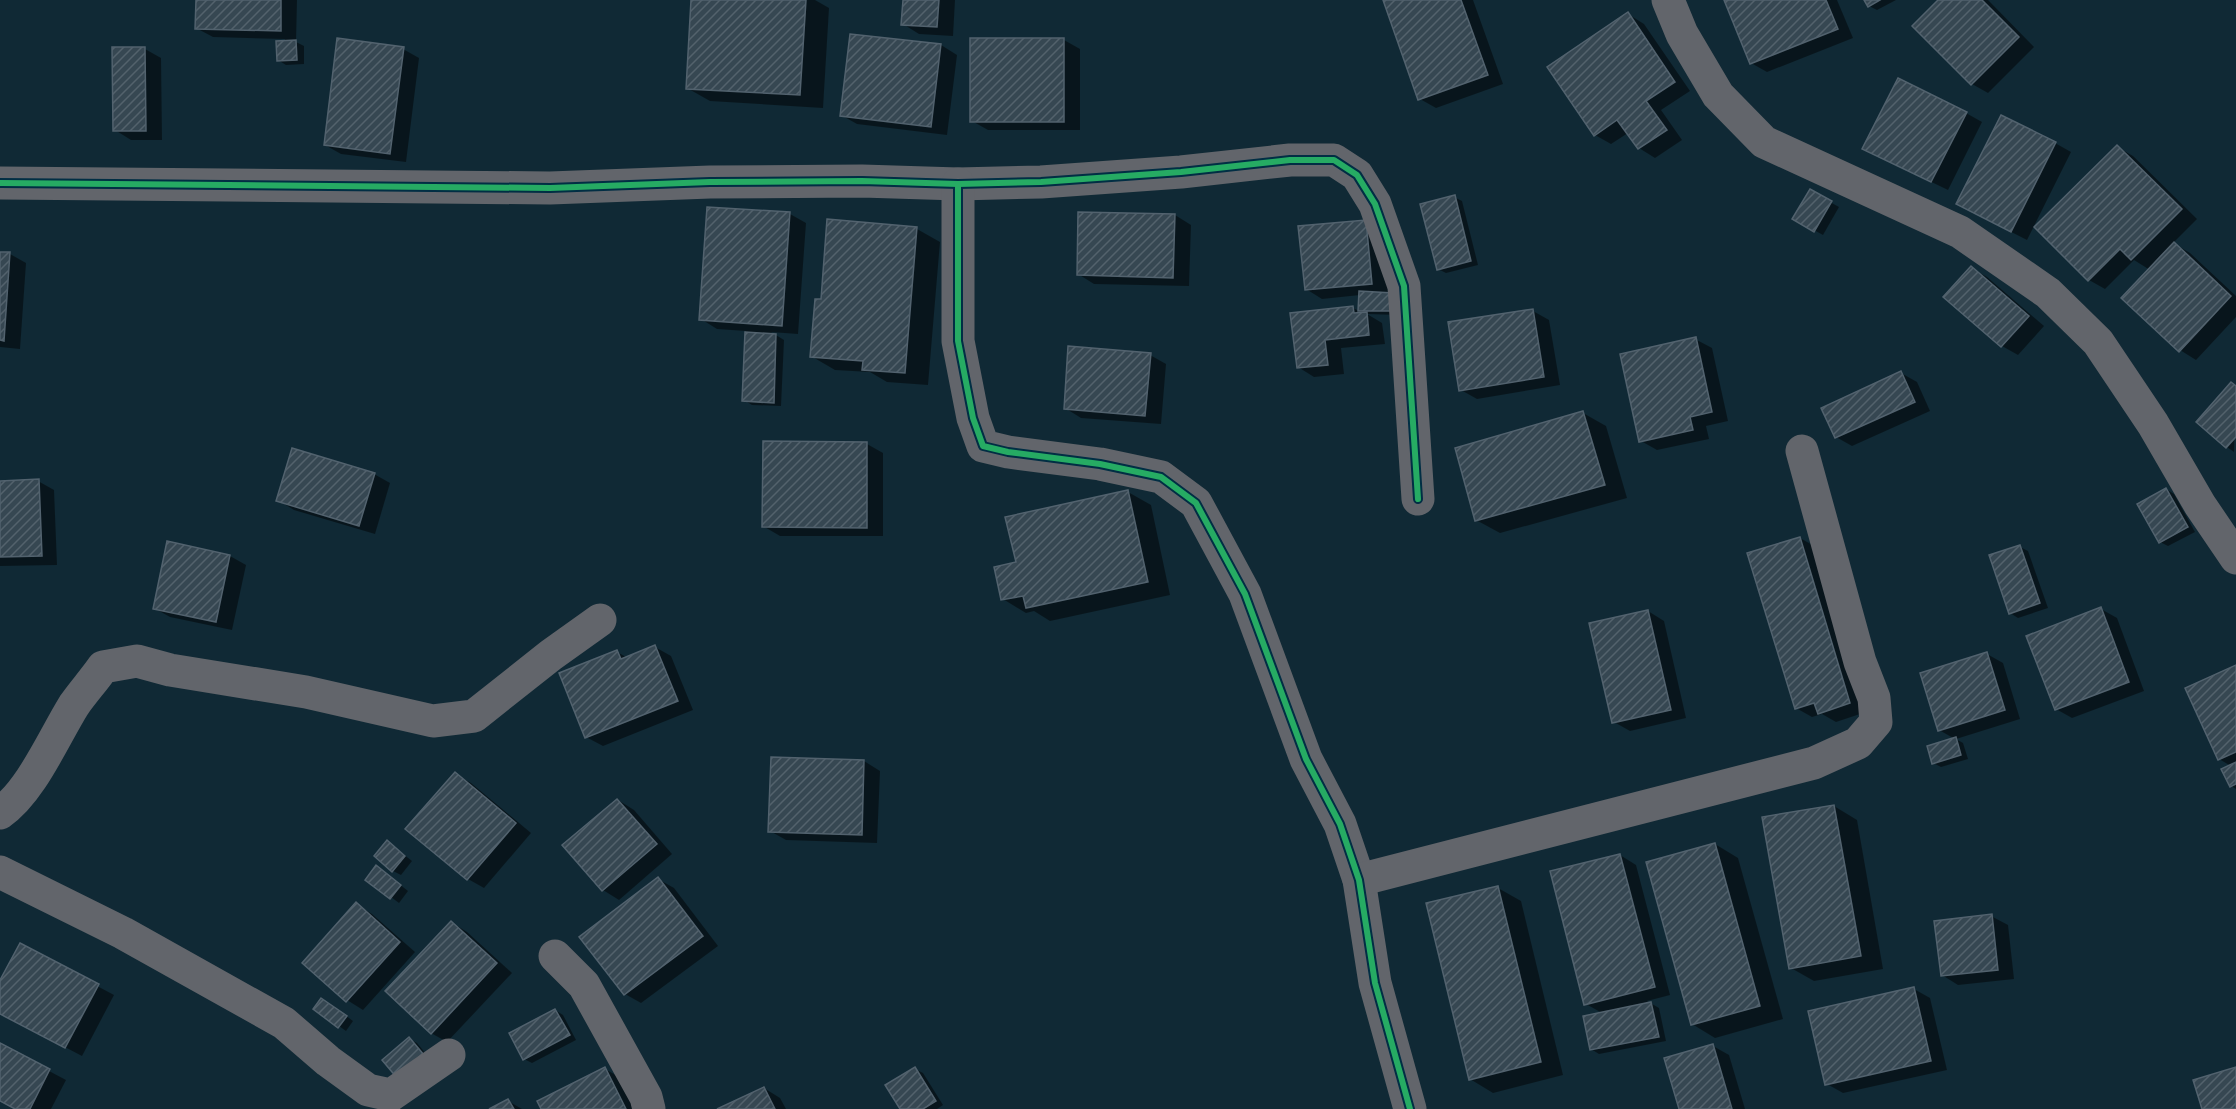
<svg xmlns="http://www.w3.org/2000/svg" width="2236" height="1109" viewBox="0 0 2236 1109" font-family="Rubik,sans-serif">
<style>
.shadow{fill:#0007}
.building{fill:url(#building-hatch);stroke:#52626e;stroke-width:1.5}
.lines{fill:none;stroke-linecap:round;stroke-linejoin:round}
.minor{stroke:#62656b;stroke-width:33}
.cycleway-casing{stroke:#012e44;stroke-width:10}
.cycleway{stroke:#26ab63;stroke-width:6}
</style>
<defs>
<pattern id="building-hatch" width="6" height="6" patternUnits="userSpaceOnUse" patternTransform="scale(1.5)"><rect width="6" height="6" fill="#364752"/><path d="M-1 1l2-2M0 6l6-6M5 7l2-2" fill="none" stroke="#53626c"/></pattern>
</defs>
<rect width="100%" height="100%" fill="#102935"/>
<g class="shadow">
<path d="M197,0H297L296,42L304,46V64L286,65L278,60L285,39L213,37L196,28Z"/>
<path d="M692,0H815L829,8L823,108L710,101L687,88Z"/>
<path d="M904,0H955L953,36L919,34L903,24Z"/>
<path d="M1385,0H1473L1503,84L1436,108L1420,99Z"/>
<path d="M1726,0H1837L1853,38L1767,72L1751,63Z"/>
<path d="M1866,0H1896L1877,10L1869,6Z"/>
<path d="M1940,0H1988L2034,47L1988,93L1972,84Z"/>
<path d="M1628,14L1644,24L1690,91L1661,110L1682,140L1655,158L1639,148L1628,133L1611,144L1595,135Z"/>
<path d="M1064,40L1080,49V130H988L972,121Z"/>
<path d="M941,45L957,55L947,135L857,124L841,115Z"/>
<path d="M114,49H145L161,58L162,140H131L115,130Z"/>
<path d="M403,49L419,58L406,162L341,154L325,145Z"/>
<path d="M1966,113L1982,122L1948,190L1880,157Z"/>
<path d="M2055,143L2071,152L2027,240L1974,213Z"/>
<path d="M2117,147L2133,156L2197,219L2173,243L2190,253L2236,296V317L2196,360L2180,350L2150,270L2134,260L2105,289L2089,280Z"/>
<path d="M1810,191L1839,207L1823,235L1794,219Z"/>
<path d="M1454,197L1462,201L1478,265L1446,273L1438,269Z"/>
<path d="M790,214L806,223L798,334L771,332L784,340L781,406L752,405L744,400L746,331L717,329L701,319Z"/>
<path d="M1175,215L1191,225L1189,286L1094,284L1078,274Z"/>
<path d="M829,221L917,229L940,242L928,385L887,382L870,372L835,370L811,356L822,300Z"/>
<path d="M1300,228L1382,231L1388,294L1399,315L1367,314L1382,323L1385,344L1341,348L1344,374L1314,377L1298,367L1353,308L1359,311L1360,295L1322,299L1306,289Z"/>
<path d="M0,253L10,254L26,263L20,349L0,347Z"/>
<path d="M1971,268L1987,277L2044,326L2018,355L2002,346Z"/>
<path d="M1533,311L1549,320L1560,385L1477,399L1461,390Z"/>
<path d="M1695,339L1712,348L1728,421L1706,426L1709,439L1657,450L1641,441Z"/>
<path d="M1150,355L1166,364L1161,424L1081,418L1065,408Z"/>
<path d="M1901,373L1917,382L1930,411L1852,446L1836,437Z"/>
<path d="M2232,383L2236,386L2234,452L2227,447Z"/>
<path d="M1583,413L1606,426L1627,498L1500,533L1476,520Z"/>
<path d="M867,444L883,453V536H780L763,526Z"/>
<path d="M374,474L390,483L375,534L294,510L278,500Z"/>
<path d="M38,481L54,490L57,565L0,566V482Z"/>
<path d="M2166,489L2174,494L2195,532L2168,546L2160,542Z"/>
<path d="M1128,492L1151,505L1170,595L1050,621L1034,611L1026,613L1003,599L1017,564Z"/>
<path d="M1800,538L1816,547L1866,712L1836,722L1822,714L1812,717L1796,708Z"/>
<path d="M2020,547L2028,551L2048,608L2018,618L2010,613Z"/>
<path d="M230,556L246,565L232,630L170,617L154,608Z"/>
<path d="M2101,609L2117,618L2144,691L2072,718L2056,709Z"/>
<path d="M1648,611L1664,621L1686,718L1630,731L1614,722Z"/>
<path d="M655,647L671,656L693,710L603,746L586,737L617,652L628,658Z"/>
<path d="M1987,654L2003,663L2020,719L1956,739L1963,743L1968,759L1941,767L1933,763L1955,739L1939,730Z"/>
<path d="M2236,667V789L2231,786V766L2219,759Z"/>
<path d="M864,761L880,771L877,843L786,840L770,831Z"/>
<path d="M455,774L471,783L531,833L484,888L468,879Z"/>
<path d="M618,800L634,810L672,854L619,900L603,890Z"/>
<path d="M1834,806L1857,820L1883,969L1814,981L1791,968Z"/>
<path d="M388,842L412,861L401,875L393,871Z"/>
<path d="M1715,844L1738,858L1783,1019L1715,1038L1692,1024Z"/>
<path d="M1620,855L1636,865L1670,995L1647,1001L1659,1008L1666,1041L1599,1054L1591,1049L1602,1013L1586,1004Z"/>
<path d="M384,872L408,891L399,903L367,879Z"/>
<path d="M658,879L674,888L718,946L641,1003L625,994Z"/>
<path d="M1498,888L1521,901L1563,1075L1493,1093L1470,1079Z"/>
<path d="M356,904L372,914L415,952L363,1010L347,1000Z"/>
<path d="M1991,916L2008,925L2014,979L1958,985L1942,975Z"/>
<path d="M451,922L467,932L512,973L447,1042L431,1033Z"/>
<path d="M20,945L114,995L82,1056L0,1013V983Z"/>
<path d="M1914,989L1930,998L1947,1070L1843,1093L1827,1084Z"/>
<path d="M330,1004L353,1021L346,1031L339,1026Z"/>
<path d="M555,1010L563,1015L576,1040L532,1063L524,1059Z"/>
<path d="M409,1039L417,1043L431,1060L406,1081Z"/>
<path d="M0,1045L66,1080L51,1109H17L0,1100Z"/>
<path d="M1713,1046L1729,1055L1745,1109H1681Z"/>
<path d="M605,1069L621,1078L637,1109H542Z"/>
<path d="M915,1069L923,1073L943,1105L937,1109H902Z"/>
<path d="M764,1088L780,1098L786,1109H720Z"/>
<path d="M508,1101L522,1109H493Z"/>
</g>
<g class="building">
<path d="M196,0H281V31L195,29Z"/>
<path d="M691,0H806L800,95L686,89Z"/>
<path d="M903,0H939L937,27L901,25Z"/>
<path d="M1383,0H1461L1488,75L1418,100Z"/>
<path d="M1724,0H1826L1838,29L1750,64Z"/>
<path d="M1864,0H1880L1868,7Z"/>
<path d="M1938,0H1982L2019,37L1971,85L1912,26Z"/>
<path d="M1628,12L1675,82L1646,101L1667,130L1638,149L1617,120L1594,136L1547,67Z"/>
<path d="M850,34L941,44L931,127L840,116Z"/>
<path d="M337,38L404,47L390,154L324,145Z"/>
<rect x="970" y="38" width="94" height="84"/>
<path d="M296,40L297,60L277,61L276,41Z"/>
<path d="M112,47H145L146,131H113Z"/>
<path d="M1898,78L1967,112L1931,182L1862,149Z"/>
<path d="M2001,115L2056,142L2011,232L1956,204Z"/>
<path d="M2117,145L2182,209L2131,260L2120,249L2088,281L2034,227Z"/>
<path d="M1810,189L1832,201L1814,232L1792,219Z"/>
<path d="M1455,195L1471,261L1437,270L1420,204Z"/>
<path d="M707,207L790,212L782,326L699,320Z"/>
<path d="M1078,212L1175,214L1173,278L1077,275Z"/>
<path d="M827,219L917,227L905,373L862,370L863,361L810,357L815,299H821Z"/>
<path d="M1366,220L1372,284L1305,290L1298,226Z"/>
<path d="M2174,242L2231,296L2179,352L2121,298Z"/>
<path d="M0,252H10L4,341L0,340Z"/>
<path d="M1971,266L2029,316L2001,347L1943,297Z"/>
<path d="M1359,291L1393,293L1392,311H1358Z"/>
<path d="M1353,306L1354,313L1367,312L1369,335L1325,340L1328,365L1297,368L1290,313Z"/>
<path d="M1533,309L1544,377L1459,391L1448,322Z"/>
<path d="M745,332L776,334L774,403L742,401Z"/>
<path d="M1696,337L1712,412L1690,417L1693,430L1639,442L1620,354Z"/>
<path d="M1068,346L1151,353L1145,416L1064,409Z"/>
<path d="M1901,371L1915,402L1835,438L1821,408Z"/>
<path d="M2231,382L2236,386V437L2226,448L2196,422Z"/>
<path d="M1583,411L1605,485L1475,521L1455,448Z"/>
<path d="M763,441L867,442V528L762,527Z"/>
<path d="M292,448L375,473L359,526L276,501Z"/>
<path d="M39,479L42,556L0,557V481Z"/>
<path d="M2166,488L2188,527L2159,543L2137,504Z"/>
<path d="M1128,490L1148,582L1026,608L1023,596L1001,600L994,567L1016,562L1005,517Z"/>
<path d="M1800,537L1850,703L1818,714L1814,703L1795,709L1747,553Z"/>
<path d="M167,541L230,555L216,622L153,609Z"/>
<path d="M2020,545L2040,603L2009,614L1989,555Z"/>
<path d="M2101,607L2129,682L2055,710L2026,636Z"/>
<path d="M1648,610L1671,710L1612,723L1589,623Z"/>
<path d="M655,645L678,701L585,738L559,673L617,650L621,659Z"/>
<path d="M1987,652L2005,710L1938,731L1920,673Z"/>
<path d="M2236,665V752L2218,760L2185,688Z"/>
<path d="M1956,737L1961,755L1932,764L1927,746Z"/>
<path d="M771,757L864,760L862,835L768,832Z"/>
<path d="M2236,762V784L2230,787L2221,769Z"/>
<path d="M455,772L516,823L467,880L405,829Z"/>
<path d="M617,799L657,844L602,891L562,845Z"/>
<path d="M1834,805L1861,956L1789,969L1762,817Z"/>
<path d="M387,840L405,856L392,872L374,856Z"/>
<path d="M1715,843L1760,1006L1691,1025L1646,862Z"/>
<path d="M1620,854L1655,987L1584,1005L1550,871Z"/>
<path d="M376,865L401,885L390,899L365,880Z"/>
<path d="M658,877L703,936L624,995L579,937Z"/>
<path d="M1498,886L1541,1062L1469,1080L1426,903Z"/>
<path d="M356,902L400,942L346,1002L302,963Z"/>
<path d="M1992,914L1998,970L1941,976L1934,921Z"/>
<path d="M451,921L497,963L431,1034L385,991Z"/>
<path d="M20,943L99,984L65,1048L0,1014V980Z"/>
<path d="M1914,987L1931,1061L1825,1085L1808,1011Z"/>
<path d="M321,998L347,1016L338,1028L313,1009Z"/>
<path d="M1651,1002L1659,1037L1590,1050L1583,1016Z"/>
<path d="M555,1009L570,1035L523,1060L509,1033Z"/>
<path d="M409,1037L424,1055L397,1078L382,1060Z"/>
<path d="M0,1043L50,1069L30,1109H15L0,1101Z"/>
<path d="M1713,1044L1732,1109H1679L1664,1058Z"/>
<path d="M605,1067L626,1109H541L537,1101Z"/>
<path d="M915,1067L936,1101L923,1109H900L885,1085Z"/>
<path d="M2236,1067V1109H2202L2193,1080Z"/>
<path d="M764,1087L775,1109H717Z"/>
<path d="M508,1099L514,1109H489Z"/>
</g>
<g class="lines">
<g class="minor">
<path d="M1668,0L1682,34L1718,95L1764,142L1960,232L2048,293L2098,342L2153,424L2200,505L2236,558"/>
<path d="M0,183L550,188L710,182L862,181L958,184L1041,182L1181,172L1290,160H1334L1357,175L1375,204L1404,286L1418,499"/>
<path d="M958,184V341L973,418L983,446L1008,452L1100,464L1161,477L1196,503L1245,594L1306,759L1340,824L1359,880L1375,983L1410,1109"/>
<path d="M0,813C31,792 54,737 74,705C83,692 94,680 103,667L137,661L170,670L306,692L433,721L474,716L551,655L600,620"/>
<path d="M0,872L123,933L284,1023L328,1061L368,1090L391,1095L449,1055"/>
<path d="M1359,880L1814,763L1858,743L1876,722L1874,698L1860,662L1802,451"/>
<path d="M555,956L584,985L646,1097L649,1109"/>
</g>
<defs>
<g id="cycleway">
<path d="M0,183L550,188L710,182L862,181L958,184L1041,182L1181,172L1290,160H1334L1357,175L1375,204L1404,286L1418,499"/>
<path d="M958,184V341L973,418L983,446L1008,452L1100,464L1161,477L1196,503L1245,594L1306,759L1340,824L1359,880L1375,983L1410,1109"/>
</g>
</defs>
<use href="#cycleway" class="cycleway-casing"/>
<use href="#cycleway" class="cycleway"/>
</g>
</svg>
